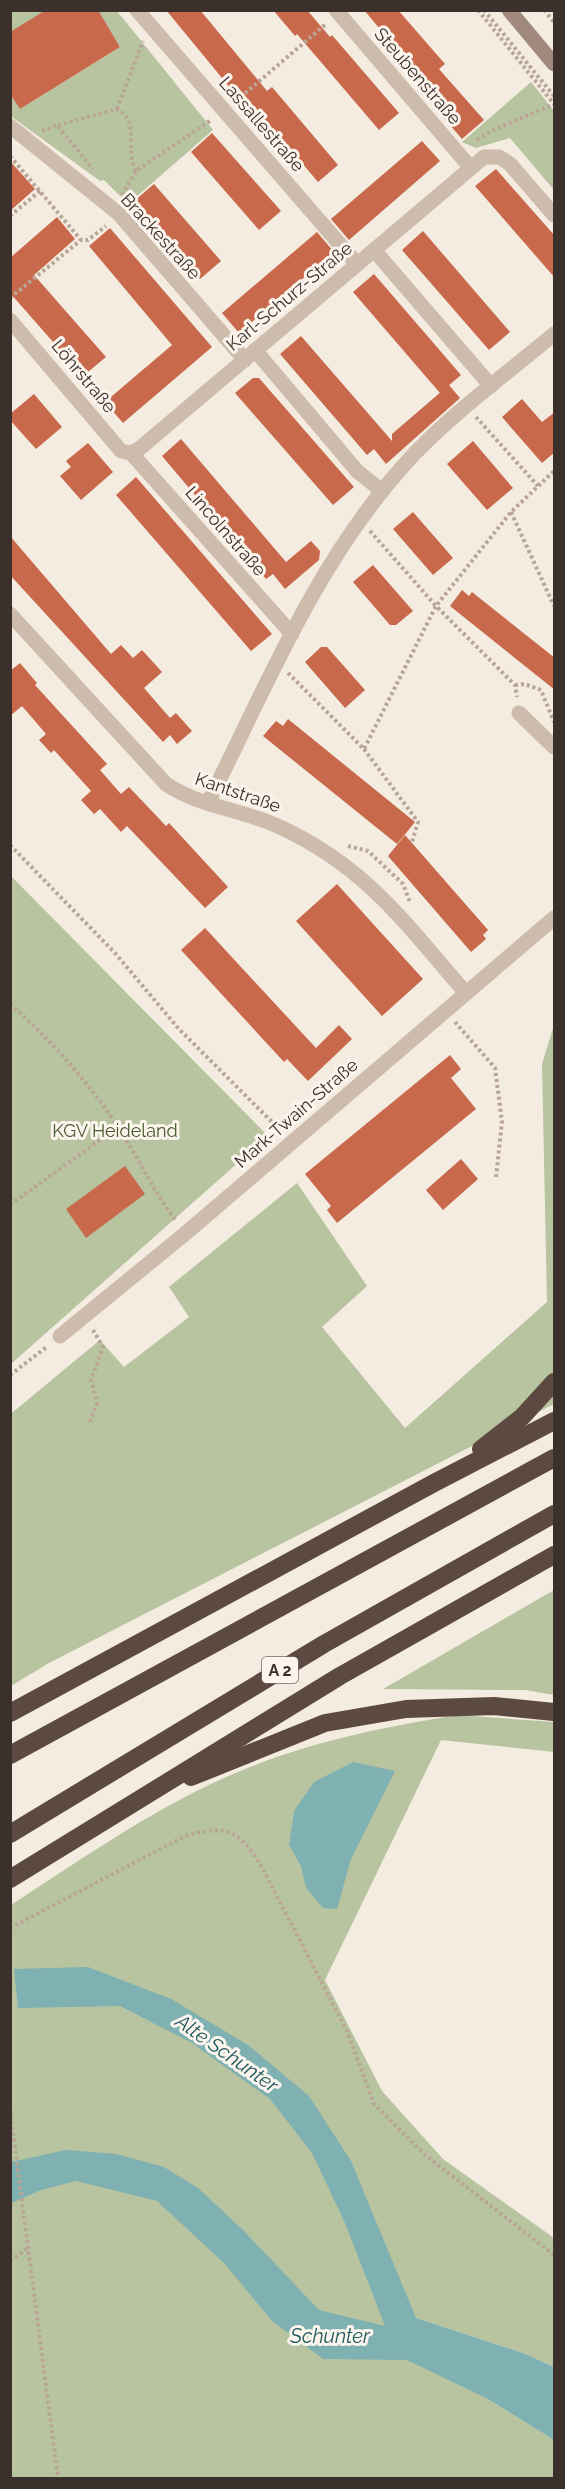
<svg xmlns="http://www.w3.org/2000/svg" width="565" height="2489" viewBox="0 0 565 2489" font-family="Raleway,sans-serif">
<style>
.green{fill:#b8c4a0}
.water{fill:#7fb0b2}
.building{fill:#c8694b}
.lines{fill:none;stroke-linecap:round;stroke-linejoin:round}
.path{stroke:#b9a596;stroke-width:4;stroke-dasharray:3 3;stroke-linecap:butt}
.street{stroke:#cdbbac;stroke-width:15}
.secondary{stroke:#a18a7d;stroke-width:15}
.highway{stroke:#5c4a42;stroke-width:18}
.labels{text-anchor:middle;dominant-baseline:central;stroke-width:6;stroke-linejoin:round;paint-order:stroke}
.shield{fill:#fbf5ee;stroke:#756b66;stroke-width:1.5}
.shield-label{font-size:16px;font-weight:bold;fill:#3b302b}
.street-label{font-size:18px;fill:#3b302b;stroke:#fbf5ee}
.park-label{font-size:18px;fill:#4a5a2e;stroke:#fbf5ee}
.water-label{font-size:20px;font-style:italic;fill:#1f5a5e;stroke:#fbf5ee}
</style>
<rect width="100%" height="100%" fill="#f4ebe1"/>
<g class="green">
<path d="M11,11H46L11,32Z"/>
<path d="M98,11H117L213,130L128,204L104,180L100,181L12,117L10,94L20,109L120,47Z"/>
<path d="M531,82L554,111V190L510,138L476,148L462,142Z"/>
<path d="M10,875L268,1136L11,1364H10Z"/>
<path d="M554,1025V1404L49,1663L11,1686L10,1409L13,1412L100,1340L124,1367L189,1317L169,1287L297,1183L367,1286L322,1327L405,1428L547,1302L542,1064Z"/>
<path d="M554,1590V1695L525,1690L383,1689Z"/>
<path d="M457,1715L554,1722V1752L441,1740L325,1980L382,2091L443,2159L554,2238V2367L526,2354L416,2318L486,2398L554,2440V2478H11V1905C88,1855 164,1801 250,1767C318,1740 385,1727 457,1715Z"/>
</g>
<g class="water">
<path d="M353,1762L395,1771L351,1859L337,1909L323,1908L306,1888L301,1866L289,1845L294,1811L314,1782Z"/>
<path d="M88,1967L171,1999L248,2045L309,2096L351,2161L416,2318L526,2354L554,2367V2440L486,2398L407,2360L323,2359L272,2321L225,2264L157,2201L76,2181L41,2190L11,2203V2162L66,2150L116,2154L164,2167L198,2188L244,2231L319,2310L385,2326L345,2223L312,2153L270,2099L192,2043L120,2006L18,2008L14,1969Z"/>
</g>
<g class="building">
<path d="M46,10H98L120,47L20,109L10,94V32Z"/>
<path d="M166,10H200L267,91L272,87L338,165L318,182L236,85L231,89Z"/>
<path d="M273,10H307L330,37L332,35L399,113L379,130L297,34L295,36Z"/>
<path d="M364,10H398L445,64L439,69L484,120L462,139L418,88L422,85L391,50L395,47Z"/>
<path d="M212,133L281,211L259,230L191,152Z"/>
<path d="M422,141L440,161L349,240L331,219Z"/>
<path d="M10,161L35,189L10,211Z"/>
<path d="M496,169L555,236V278L475,186Z"/>
<path d="M154,184L221,261L200,279L133,202Z"/>
<path d="M57,217L75,239L34,275L106,357L83,376L10,293V258Z"/>
<path d="M110,228L212,347L123,423L105,402L172,345L89,246Z"/>
<path d="M423,231L510,332L489,350L402,250Z"/>
<path d="M317,232L334,252L239,333L222,313Z"/>
<path d="M374,274L461,375L440,393L353,292Z"/>
<path d="M301,336L392,441V434L449,385L460,398L386,464L374,449L367,455L280,354Z"/>
<path d="M253,378H259L354,487L333,505L235,393Z"/>
<path d="M34,394L62,427L36,449L10,420V414Z"/>
<path d="M522,399L542,422L555,412V452L542,463L502,417Z"/>
<path d="M181,439L286,562L311,541L320,551L319,560L285,589L273,574L266,579L162,456Z"/>
<path d="M473,441L513,488L487,510L447,464Z"/>
<path d="M88,443L113,472L81,500L60,476L71,467L66,461Z"/>
<path d="M136,477L272,634L251,651L116,495Z"/>
<path d="M413,512L453,558L433,575L393,529Z"/>
<path d="M10,536L111,654L121,645L133,658L142,650L162,672L144,688L170,718L176,713L192,731L177,744L170,735L163,742L10,575Z"/>
<path d="M373,565L413,611L396,625H390L353,582Z"/>
<path d="M462,590L469,596L472,592L555,658V690L450,606Z"/>
<path d="M321,647H327L365,690L345,708L305,662Z"/>
<path d="M20,663L37,683L35,685L107,764L100,770L121,794L129,787L166,826L169,823L228,887L205,908L127,826L121,832L100,809L94,814L81,800L91,791L54,750L51,753L39,740L46,734L22,706L10,716V671Z"/>
<path d="M288,719L415,822L397,844L263,736L276,721L283,726Z"/>
<path d="M405,835L488,930L483,935L486,939L471,952L388,856Z"/>
<path d="M337,884L423,979L382,1016L296,921Z"/>
<path d="M205,928L316,1048L339,1025L352,1039L308,1081L287,1059L284,1062L181,950Z"/>
<path d="M450,1055L461,1069L451,1078L476,1109L337,1223L327,1210L331,1206L305,1174Z"/>
<path d="M461,1159L478,1179L443,1210L426,1190Z"/>
<path d="M125,1166L145,1194L86,1238L66,1209Z"/>
</g>
<g class="lines">
<g class="path">
<path d="M478,10L554,104"/>
<path d="M484,10L554,96"/>
<path d="M544,10L554,22"/>
<path d="M236,101L326,24"/>
<path d="M117,109L143,41"/>
<path d="M58,125L117,109C141,121 124,151 136,171"/>
<path d="M42,131L57,125L93,169"/>
<path d="M477,140L491,131L552,105"/>
<path d="M10,156L81,240"/>
<path d="M122,195L136,171L211,120"/>
<path d="M10,216L40,191"/>
<path d="M10,298L81,240H88L106,226"/>
<path d="M476,417L538,486"/>
<path d="M511,512L554,606"/>
<path d="M370,531L436,606L511,512L554,471"/>
<path d="M288,673L364,749L436,606L515,685L517,697"/>
<path d="M515,685L524,684L541,690L554,722"/>
<path d="M364,749L418,822L412,842"/>
<path d="M10,845L115,953L178,1028L281,1131"/>
<path d="M348,846L368,851L403,884L410,902"/>
<path d="M10,1004C50,1039 90,1084 119,1128C139,1159 154,1193 177,1222"/>
<path d="M455,1022L495,1068L502,1122L496,1177"/>
<path d="M10,1205L118,1127"/>
<path d="M10,1375L48,1346"/>
<path d="M90,1422L97,1403L91,1380L103,1347L93,1330"/>
<path d="M10,1928L185,1836C224,1825 238,1828 260,1864L347,2031L374,2104L424,2154L554,2255"/>
<path d="M10,2109L58,2478"/>
<path d="M10,2261L27,2249"/>
</g>
<g class="street">
<path d="M137,10L357,264"/>
<path d="M336,10L470,167"/>
<path d="M10,126L119,214L245,360"/>
<path d="M374,250L491,386"/>
<path d="M10,320L121,451L131,453"/>
<path d="M255,350L357,471L382,491"/>
<path d="M131,453L139,449L484,157H499L510,164L554,215"/>
<path d="M131,453L292,634"/>
<path d="M10,614L166,784C200,807 245,810 282,828C367,868 405,923 465,992"/>
<path d="M519,713L554,747"/>
<path d="M208,803C266,687 316,563 404,465C448,416 504,376 554,334"/>
<path d="M60,1336L186,1233L554,918"/>
</g>
<path class="secondary" d="M509,10L554,64"/>
<g class="highway">
<path d="M481,1449L522,1417L554,1382"/>
<path d="M10,1713L434,1483L554,1421"/>
<path d="M10,1755L554,1458"/>
<path d="M191,1777L325,1723L406,1709L494,1706L554,1712"/>
<path d="M10,1834L324,1644L554,1514"/>
<path d="M10,1879L340,1676L554,1555"/>
</g>
</g>
<g class="labels">
<rect class="shield" x="262" y="1657" width="36" height="26" rx="4.5"/>
<g class="shield-label">
<text x="280" y="1670">A 2</text>
</g>
<g class="street-label">
<text transform="translate(418 76) rotate(49)">Steubenstraße</text>
<text transform="translate(262 124) rotate(49)">Lassallestraße</text>
<text transform="translate(161 236) rotate(48)">Brackestraße</text>
<text transform="translate(289 296) rotate(-40)">Karl-Schurz-Straße</text>
<text transform="translate(84 376) rotate(50)">Löhrstraße</text>
<text transform="translate(226 531) rotate(49)">Lincolnstraße</text>
<text transform="translate(238 792) rotate(19)">Kantstraße</text>
<text transform="translate(296 1113) rotate(-41)">Mark-Twain-Straße</text>
</g>
<g class="park-label">
<text x="115" y="1130">KGV Heideland</text>
</g>
<g class="water-label">
<text transform="translate(227 2053) rotate(35)">Alte Schunter</text>
<text x="330" y="2336">Schunter</text>
</g>
</g>
<rect width="565" height="2489" fill="none" stroke="#3b302b" stroke-width="24"/>
</svg>
